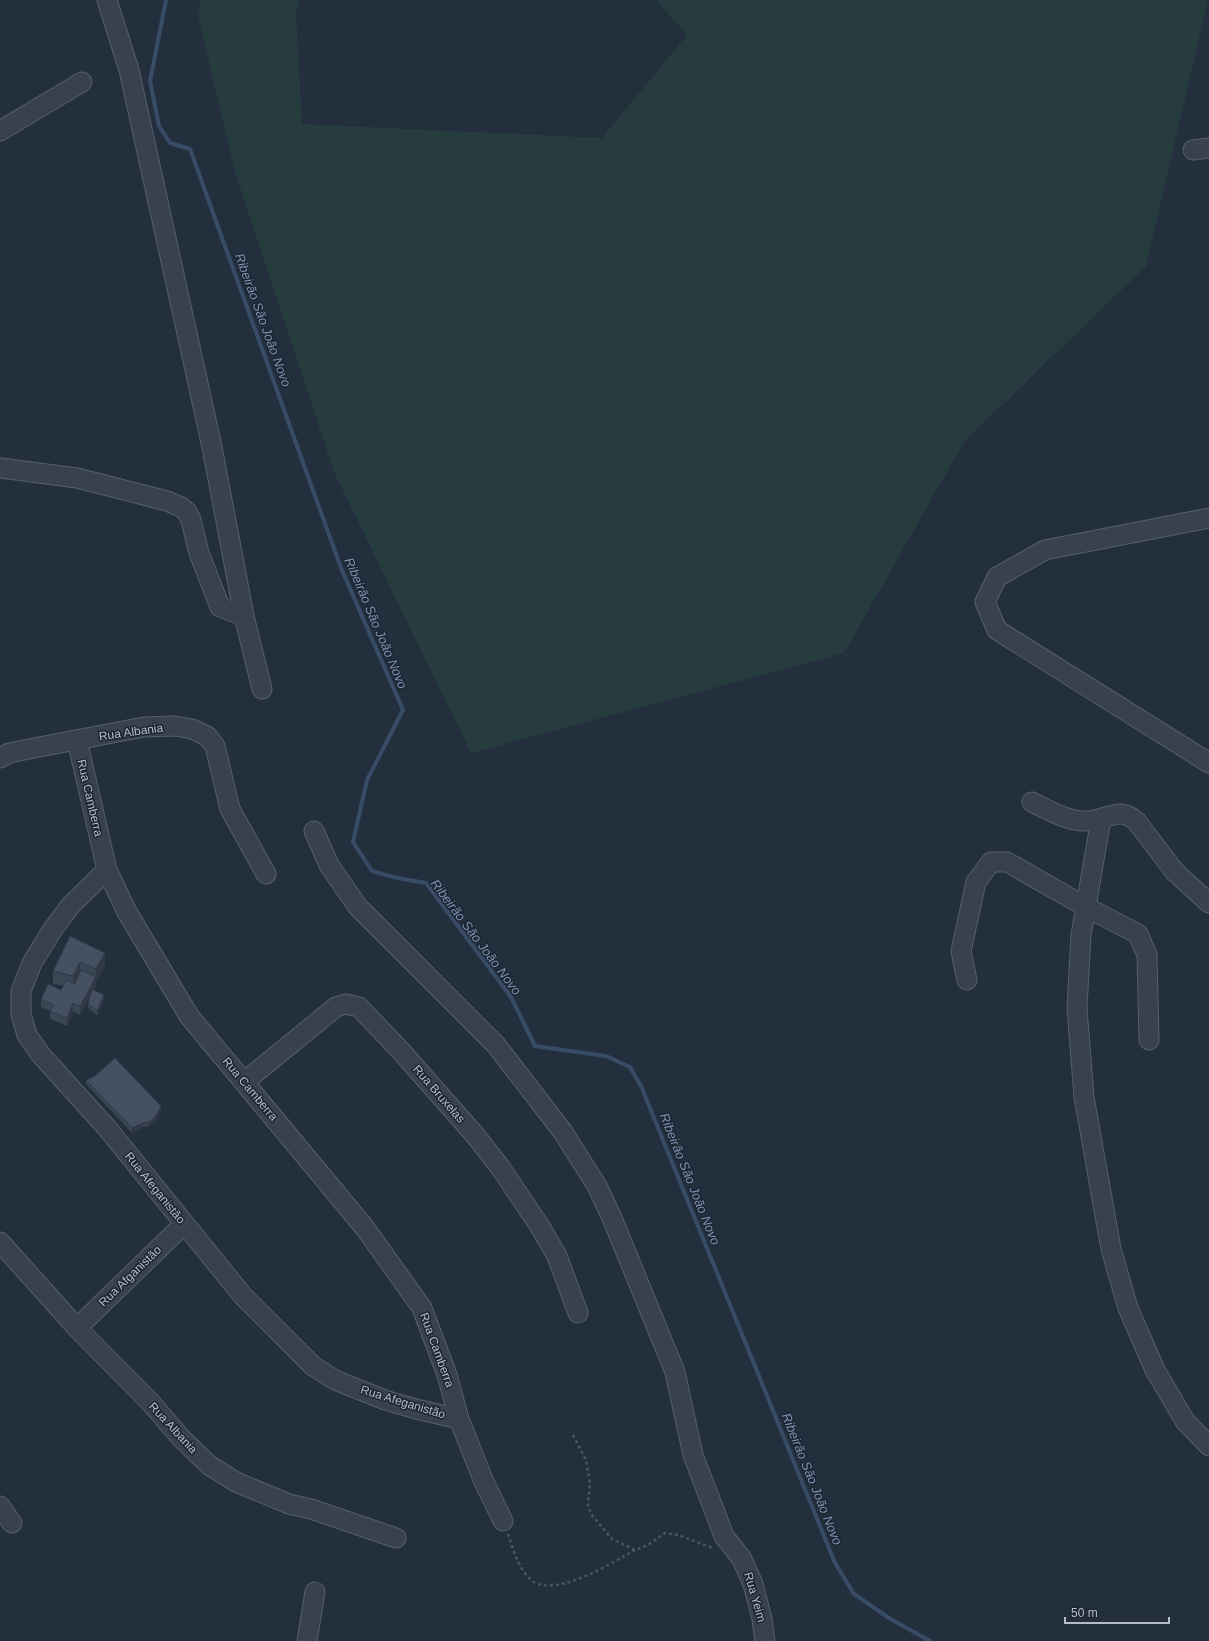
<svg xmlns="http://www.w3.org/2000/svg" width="1209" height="1641" viewBox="0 0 1209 1641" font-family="Arial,sans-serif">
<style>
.green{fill:#263c3f}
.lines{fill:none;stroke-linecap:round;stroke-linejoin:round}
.stream{stroke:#394c67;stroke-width:4}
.minor-casing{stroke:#565f6c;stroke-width:21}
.path{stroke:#44595c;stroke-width:2.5;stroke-dasharray:3 3;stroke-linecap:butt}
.minor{stroke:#38414e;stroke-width:19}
.wall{fill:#3b4654}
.shaded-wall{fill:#303945}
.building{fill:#455162;stroke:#303945}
.labels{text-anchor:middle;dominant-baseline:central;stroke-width:3;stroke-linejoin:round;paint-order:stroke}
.street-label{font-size:12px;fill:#b4bcc9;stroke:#1d2633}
.water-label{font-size:13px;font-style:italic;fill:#7c92b1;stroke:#1d2633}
</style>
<rect width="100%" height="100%" fill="#242f3e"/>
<path class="green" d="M201,0H300L296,11L302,124L602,138L687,35L656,0H1208L1146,266L964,442L844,653L471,753L334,472L235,172L198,16Z"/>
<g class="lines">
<path class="stream" d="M166,0L150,81L159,126L170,143L190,149L341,568L403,710L367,780L353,842L372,871L397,878L426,883L511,997L535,1046L606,1056L630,1067L641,1086L835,1563L854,1594L889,1618L930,1641"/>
<defs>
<g id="minor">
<path d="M107,0L129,70L212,447L244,616L262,689"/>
<path d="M0,131L82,82"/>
<path d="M1193,150L1209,148"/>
<path d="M0,468L77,478L167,501L181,507L187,512L191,520L199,553L220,607L244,616"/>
<path d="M1209,518L1045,550L997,577L985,602L997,630L1209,763"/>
<path d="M77,740L107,870L127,912L189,1016L365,1228L422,1308L447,1375L459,1419L484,1482L503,1521"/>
<path d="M0,758L9,753L29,749L144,727L175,726L192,729L207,736L215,746L230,809L266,874"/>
<path d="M1032,802C1049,810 1068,822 1087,821C1108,820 1119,805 1137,822L1175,872L1209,903"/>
<path d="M1101,819L1081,935L1077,1008L1084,1097L1111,1249L1128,1308L1155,1370L1185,1421L1209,1446"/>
<path d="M314,831L329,865L358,907L496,1045L563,1132L597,1186L612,1218L675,1372L693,1455L724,1536L742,1559L753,1584L762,1619L765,1641"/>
<path d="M107,870L71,905L53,929L32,963L21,991V1014L27,1035L41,1055L107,1128L243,1296L313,1366L335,1380L385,1400L416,1409L459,1419"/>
<path d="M967,980L961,951L976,882L991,862H1007L1086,907L1138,934L1147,955L1149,1040"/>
<path d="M244,1082L336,1007L346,1004L359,1007L400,1050L475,1135L500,1167L539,1225L557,1256L578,1313"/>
<path d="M0,1242L77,1328L151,1403L181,1438L209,1465L236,1482L289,1504L311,1509L396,1538"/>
<path d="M77,1328L184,1224"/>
<path d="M0,1506L12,1523"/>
<path d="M307,1641L315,1592"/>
</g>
</defs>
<use href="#minor" class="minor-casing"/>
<g class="path">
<path d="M573,1435L586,1460L590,1483L588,1506L591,1514L612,1539L635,1550L648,1545L665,1533L678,1535L713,1548"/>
<path d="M508,1534C513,1549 518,1567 529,1578C551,1602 613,1562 635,1550"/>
</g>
<use href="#minor" class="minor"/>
</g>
<g class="wall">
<path d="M70,936L105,965L96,981V986L93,990L104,999L97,1015L88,1008V1004L90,996L80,1015L73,1011L67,1026L50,1019V1011L41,1007V999L61,990L64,986L53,984V971Z"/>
<path d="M86,1080L161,1111L155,1121L149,1126L143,1127L132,1133L86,1084Z"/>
</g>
<g class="shaded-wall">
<path d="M105,953V965L96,981V969Z"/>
<path d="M80,962V974L73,988V976Z"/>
<path d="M96,977V986L80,1015V1006Z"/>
<path d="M104,995V999L97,1015V1011Z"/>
<path d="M73,1003V1011L67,1026V1018Z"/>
<path d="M161,1106V1111L155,1121L149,1126V1122Z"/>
<path d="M143,1123V1127L132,1133V1128Z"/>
</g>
<g class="building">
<path d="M70,936L105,953L96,969L80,962L73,976L53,971Z"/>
<path d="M81,970L96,977L80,1006L73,1003L67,1018L50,1011L54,1005L41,999L48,984L61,990L67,980L75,984Z"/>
<path d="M92,989L104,995L97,1011L88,1004Z"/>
<path d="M115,1058L161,1106L155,1117L149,1122L143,1123L132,1128L86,1080L95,1076Z"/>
</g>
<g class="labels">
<g class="street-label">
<text transform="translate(131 732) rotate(-8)">Rua Albania</text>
<text transform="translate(90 798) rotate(77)">Rua Camberra</text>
<text transform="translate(250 1089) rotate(50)">Rua Camberra</text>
<text transform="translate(439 1094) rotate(49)">Rua Bruxelas</text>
<text transform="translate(155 1188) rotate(51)">Rua Afeganistão</text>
<text transform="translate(130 1276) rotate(-44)">Rua Afganistão</text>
<text transform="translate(437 1350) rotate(70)">Rua Camberra</text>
<text transform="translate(403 1402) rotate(17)">Rua Afeganistão</text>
<text transform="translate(173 1428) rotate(47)">Rua Albania</text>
<text transform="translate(755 1597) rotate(74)">Rua Yeim</text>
</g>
<g class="water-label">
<text transform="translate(263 320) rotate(70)">Ribeirão São João Novo</text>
<text transform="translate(376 623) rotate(67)">Ribeirão São João Novo</text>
<text transform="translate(476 937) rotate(53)">Ribeirão São João Novo</text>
<text transform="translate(690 1179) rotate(68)">Ribeirão São João Novo</text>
<text transform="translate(812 1479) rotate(68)">Ribeirão São João Novo</text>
</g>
</g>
<path d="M1065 1617v6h104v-6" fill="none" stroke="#b4bcc9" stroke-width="2"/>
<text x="1071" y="1617" font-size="12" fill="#b4bcc9" stroke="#1d2633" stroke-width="3" paint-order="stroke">50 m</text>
</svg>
